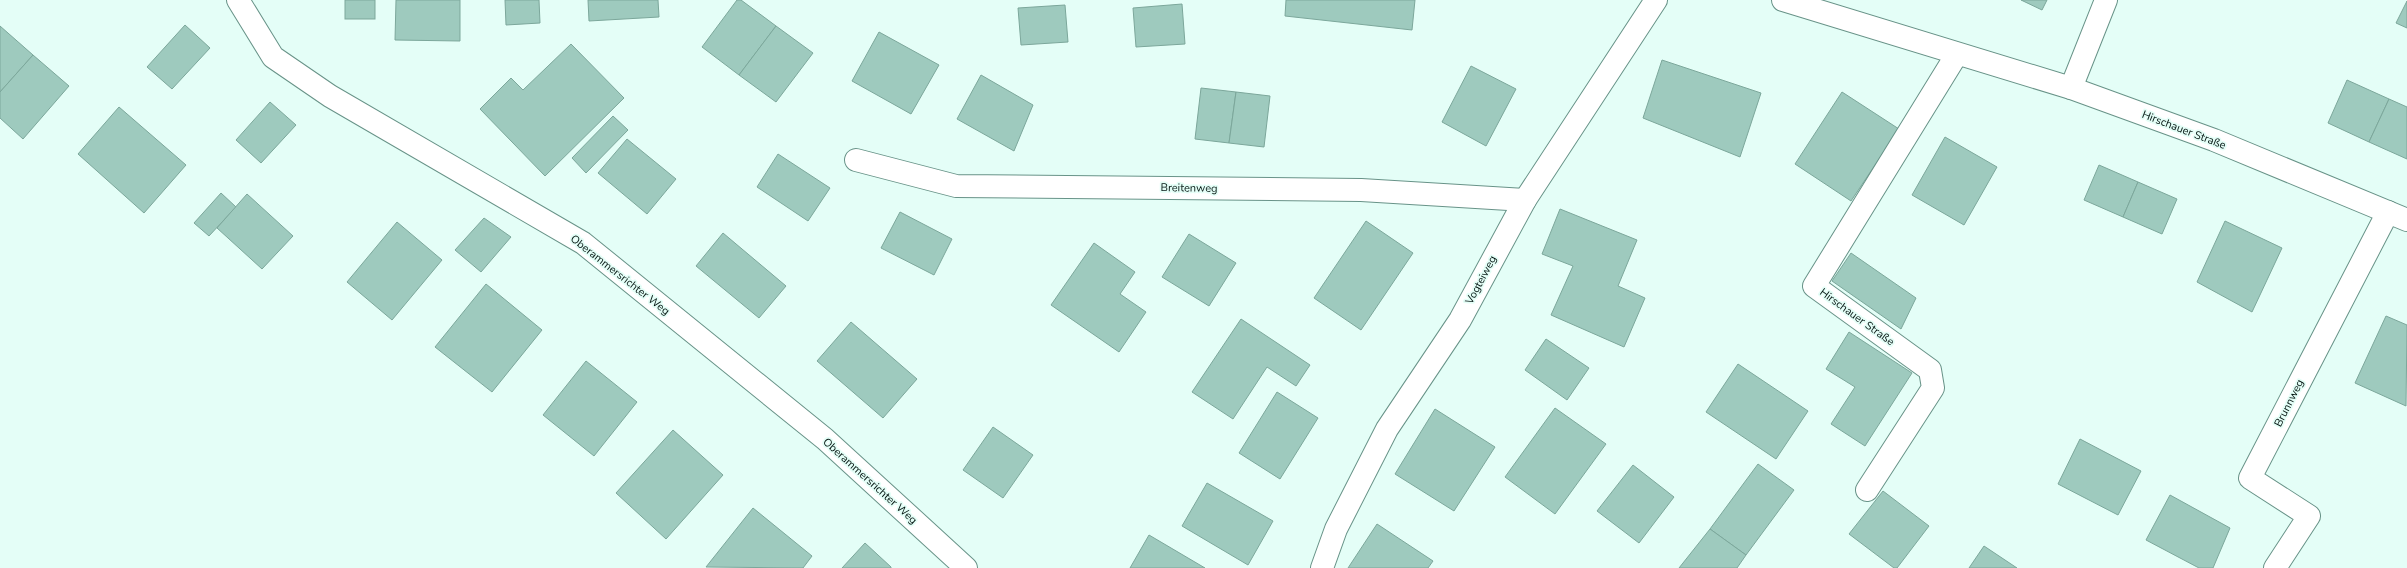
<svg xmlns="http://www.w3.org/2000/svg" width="2407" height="568" viewBox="0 0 2407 568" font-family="'Nunito Sans',sans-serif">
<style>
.building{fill:#9ecabe;stroke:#7ca79b}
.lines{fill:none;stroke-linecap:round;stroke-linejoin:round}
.minor-casing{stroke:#689388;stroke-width:24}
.tertiary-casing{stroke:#689388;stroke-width:24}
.minor{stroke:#fff;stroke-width:22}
.tertiary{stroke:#fff;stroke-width:22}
.labels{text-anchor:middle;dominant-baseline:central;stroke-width:3.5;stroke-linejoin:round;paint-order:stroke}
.street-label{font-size:11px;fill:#051612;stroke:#e4fef7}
</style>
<rect width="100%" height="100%" fill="#e4fef7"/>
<g class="building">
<rect x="345" y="0" width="30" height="19"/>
<path d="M396,0H460V41L395,40Z"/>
<path d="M505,0H539L540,23L506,25Z"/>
<path d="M588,0H658L659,17L589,21Z"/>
<path d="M737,0H741L776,26L739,75L702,47Z"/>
<path d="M1286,0H1415L1412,30L1285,16Z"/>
<path d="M2021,0H2047L2042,10Z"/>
<path d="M2407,1V28L2396,23Z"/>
<path d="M1182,4L1185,44L1136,47L1133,8Z"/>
<path d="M1065,5L1068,42L1021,45L1018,8Z"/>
<path d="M185,25L210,48L172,89L147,67Z"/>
<path d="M0,26L33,55L0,92Z"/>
<path d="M776,26L813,53L776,102L739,75Z"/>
<path d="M879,32L939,65L911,114L852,81Z"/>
<path d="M571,44L624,98L545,176L480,109L511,78L523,90Z"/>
<path d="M33,55L69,86L23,139L0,118V92Z"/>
<path d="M1662,60L1761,93L1740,157L1643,118Z"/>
<path d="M1471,66L1516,89L1486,146L1442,122Z"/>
<path d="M981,75L1033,105L1014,151L957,119Z"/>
<path d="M2347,80L2389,99L2369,142L2328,123Z"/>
<path d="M1201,88L1236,92L1229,143L1195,139Z"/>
<path d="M1236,92L1270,96L1264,147L1229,143Z"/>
<path d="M1842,92L1899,129L1851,201L1795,164Z"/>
<path d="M2389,99L2407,107V159L2369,142Z"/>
<path d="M270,102L296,125L261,163L236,140Z"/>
<path d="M119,107L186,165L144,213L78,154Z"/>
<path d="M613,116L628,130L586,173L572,158Z"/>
<path d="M1945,137L1997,167L1964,225L1912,195Z"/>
<path d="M627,139L676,179L647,214L598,173Z"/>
<path d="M778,154L830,188L808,221L757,187Z"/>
<path d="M2099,165L2138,182L2123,217L2084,200Z"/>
<path d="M2138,182L2177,199L2162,234L2123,217Z"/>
<path d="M221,193L236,207L209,236L194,223Z"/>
<path d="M247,194L293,236L262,269L217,228Z"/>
<path d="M1560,209L1637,240L1618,286L1645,298L1624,347L1551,315L1573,266L1542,254Z"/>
<path d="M900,212L952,239L934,275L881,248Z"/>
<path d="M484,218L511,237L481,272L455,250Z"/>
<path d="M1366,221L1413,253L1361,330L1314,298Z"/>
<path d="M2225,221L2282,248L2252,312L2197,282Z"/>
<path d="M397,222L442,260L392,320L347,282Z"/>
<path d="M723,233L786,286L759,318L696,266Z"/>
<path d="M1189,234L1236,263L1209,306L1162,277Z"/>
<path d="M1094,243L1135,272L1120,294L1146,312L1119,352L1051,305Z"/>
<path d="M1851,253L1916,298L1901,329L1832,281Z"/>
<path d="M486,284L542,330L492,392L435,347Z"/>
<path d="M2386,316L2407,325L2406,406L2355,383Z"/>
<path d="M1241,319L1310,365L1296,386L1267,367L1233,419L1192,392Z"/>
<path d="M851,322L917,379L883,418L817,361Z"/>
<path d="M1849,332L1912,373L1865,446L1831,424L1855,387L1826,369Z"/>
<path d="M1546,339L1589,368L1567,400L1525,370Z"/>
<path d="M586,361L637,402L594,456L543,415Z"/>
<path d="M1738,364L1808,411L1776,459L1706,412Z"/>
<path d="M1277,392L1318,418L1280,479L1239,453Z"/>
<path d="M1555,408L1606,444L1555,514L1505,477Z"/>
<path d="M1435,409L1495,447L1454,511L1395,474Z"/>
<path d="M993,427L1033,455L1003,498L963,470Z"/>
<path d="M673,430L723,475L666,539L616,493Z"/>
<path d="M2080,439L2141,471L2118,515L2058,484Z"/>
<path d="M1758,464L1794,490L1746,555L1710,529Z"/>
<path d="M1633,465L1674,497L1639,543L1597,511Z"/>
<path d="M1207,483L1273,521L1248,565L1182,526Z"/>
<path d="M1883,491L1929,526L1897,568H1894L1849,534Z"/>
<path d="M2170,495L2230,528L2213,568H2199L2146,540Z"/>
<path d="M753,508L812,556L803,568L706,567Z"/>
<path d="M1377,524L1433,561L1428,568H1348Z"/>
<path d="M1710,529L1746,555L1737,568H1679Z"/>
<path d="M1149,535L1205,568H1130Z"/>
<path d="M865,543L891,567V568H842Z"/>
<path d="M1984,546L2017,568H1969Z"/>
</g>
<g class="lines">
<defs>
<g id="minor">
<path d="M238,0L273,57L330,96L583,243L825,439L966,568"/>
<path d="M2071,88L2106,0"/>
<path d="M856,160L956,186L1361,190L1525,200"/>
<path d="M1867,490L1933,388L1930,370L1814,286L1957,54"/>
<path d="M1322,568L1336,529L1387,429L1460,320L1525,200L1656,0"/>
<path d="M2275,568L2309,516L2250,478L2388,212"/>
</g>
<path id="tertiary" d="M1783,0L2071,88L2214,140L2407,220"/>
</defs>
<use href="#minor" class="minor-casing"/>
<use href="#tertiary" class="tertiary-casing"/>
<use href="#minor" class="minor"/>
<use href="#tertiary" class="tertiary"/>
</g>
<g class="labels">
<g class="street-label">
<text transform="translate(2184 130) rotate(21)">Hirschauer Straße</text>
<text transform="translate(1189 188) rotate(1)">Breitenweg</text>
<text transform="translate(620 275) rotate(38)">Oberammersrichter Weg</text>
<text transform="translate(1481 280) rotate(-62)">Vogteiweg</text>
<text transform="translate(1857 317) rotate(36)">Hirschauer Straße</text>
<text transform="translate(2289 403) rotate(-63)">Brunnweg</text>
<text transform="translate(870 481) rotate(42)">Oberammersrichter Weg</text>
</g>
</g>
</svg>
